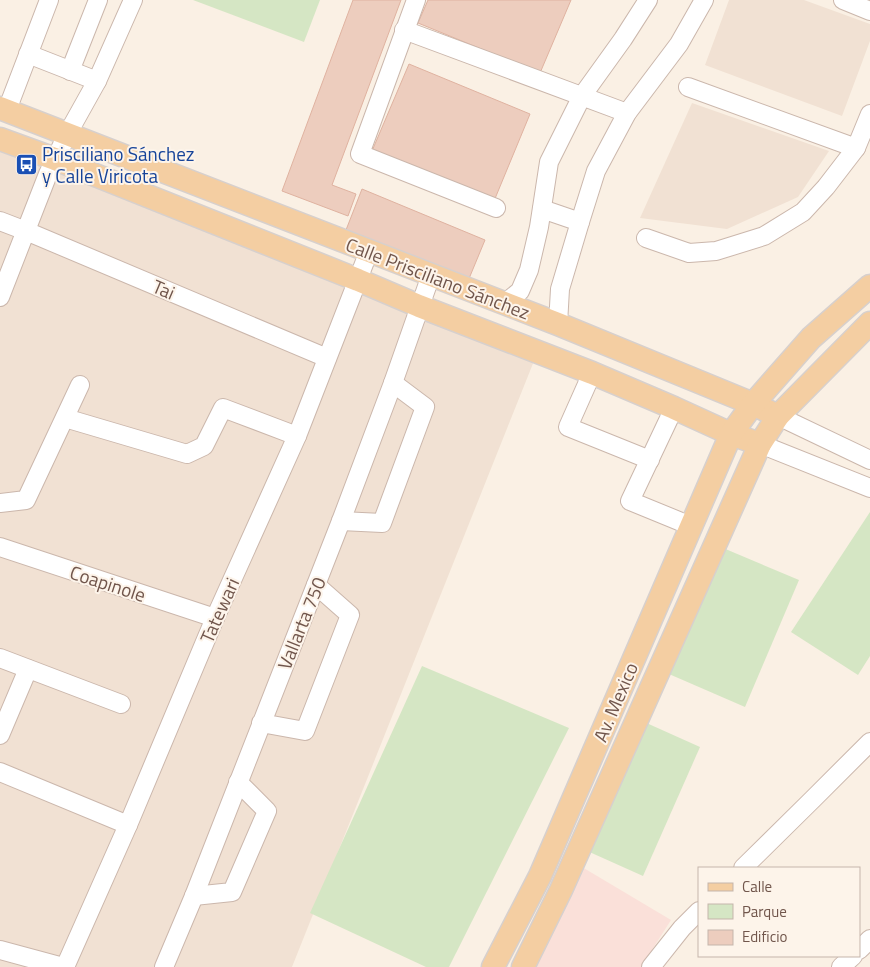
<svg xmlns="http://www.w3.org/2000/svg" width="870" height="967" viewBox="0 0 870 967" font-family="'Titillium Web',sans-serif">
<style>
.residential{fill:#f1e1d3}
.commercial{fill:#fae0d9}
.green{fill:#d5e6c4}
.building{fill:#edcdbe;stroke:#dfb2a0}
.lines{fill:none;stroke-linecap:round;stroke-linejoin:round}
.minor-casing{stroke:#cbb7ac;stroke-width:20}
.major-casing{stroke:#d7d0cd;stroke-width:25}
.minor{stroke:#fff;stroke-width:18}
.major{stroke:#f4cea2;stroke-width:22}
.labels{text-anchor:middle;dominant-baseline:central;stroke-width:4;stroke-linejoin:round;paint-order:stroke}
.transit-label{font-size:19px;fill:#164399;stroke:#fdf4ea;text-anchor:start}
.street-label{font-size:19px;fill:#71564c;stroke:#fdf4ea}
</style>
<rect width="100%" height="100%" fill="#faf0e4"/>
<g class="residential">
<path d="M729,0H804L870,24V41L842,116L705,65Z"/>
<path d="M692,103L829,151L798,197L727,229L640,218Z"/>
<path d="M0,147L534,361L292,967H0Z"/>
</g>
<path class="commercial" d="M582,867L671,920L641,967H535Z"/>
<g class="green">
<path d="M193,0H320L304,42Z"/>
<path d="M870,512V656L858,675L791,632Z"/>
<path d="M716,545L799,580L745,707L662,671Z"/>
<path d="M422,666L569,728L449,967H426L310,913Z"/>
<path d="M642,721L700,747L643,876L585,850Z"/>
</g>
<g class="building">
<path d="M353,0H401L332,185L356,194L348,216L282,191Z"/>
<path d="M428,0H571L540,73L418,23Z"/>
<path d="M409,64L530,114L494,201L372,151Z"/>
<path d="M362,189L485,240L468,281L346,230Z"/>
</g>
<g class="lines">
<defs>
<g id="minor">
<path d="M416,0L360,154L496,208"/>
<path d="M843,0L870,11"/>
<path d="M404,30L627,113"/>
<path d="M28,54L97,81"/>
<path d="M70,71L98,0"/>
<path d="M688,87L856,148"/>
<path d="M7,110L49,0"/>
<path d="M542,209L580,222"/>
<path d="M0,221L26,231L327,358"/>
<path d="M646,238L689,253L716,251L764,236L803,212L826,187L856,148L870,114"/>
<path d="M0,297L48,174L68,133L97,81L133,0"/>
<path d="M504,304L520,291L529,270L539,227L549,162L582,96L623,39L648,0"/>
<path d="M558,324L560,289L580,222L596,171L627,113L679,44L704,0"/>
<path d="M592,373L568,427L650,460"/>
<path d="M674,408L630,501L691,526"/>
<path d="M778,416L870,460"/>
<path d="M65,418L187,454L204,446L223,408L297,436"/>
<path d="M760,444L870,488"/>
<path d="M0,503L26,500L80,385"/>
<path d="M341,521L382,523L425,407L393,383"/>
<path d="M0,547L215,618"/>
<path d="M0,658L121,704"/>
<path d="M261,723L305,731L350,615L316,585"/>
<path d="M0,735L28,669"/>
<path d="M0,772L128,825"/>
<path d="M743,868L813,799L870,742"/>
<path d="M194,896L232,892L267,811L238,782"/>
<path d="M0,950L63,967"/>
<path d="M859,950L870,939"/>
<path d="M65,967L128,825L215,618L297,436L369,251"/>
<path d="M164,967L194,896L341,521L393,383L431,275"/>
<path d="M651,967L682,928L699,911"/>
<path d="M841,967L853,956"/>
</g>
<g id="major">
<path d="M0,108L558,324L753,404L778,416"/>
<path d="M0,139L55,159L358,280L419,306L592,373L674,408L731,434L760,444"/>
<path d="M493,967L540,876L731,434L753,404L811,338L870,286"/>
<path d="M523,967L561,890L760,444L778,416L870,323"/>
</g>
</defs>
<use href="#minor" class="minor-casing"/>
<use href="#major" class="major-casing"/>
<use href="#minor" class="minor"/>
<use href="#major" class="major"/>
</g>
<defs>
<symbol id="bus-square" viewBox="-11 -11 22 22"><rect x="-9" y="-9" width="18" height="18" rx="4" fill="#1a4fb4" stroke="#fdf4ea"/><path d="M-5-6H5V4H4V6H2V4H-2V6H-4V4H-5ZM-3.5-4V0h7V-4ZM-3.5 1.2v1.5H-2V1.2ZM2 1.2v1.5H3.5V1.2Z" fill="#fff"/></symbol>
</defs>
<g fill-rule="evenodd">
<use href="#bus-square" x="14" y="152" width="25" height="25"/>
</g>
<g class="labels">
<g class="transit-label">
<text x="42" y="153">Prisciliano Sánchez<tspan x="42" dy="22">y Calle Viricota</tspan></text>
</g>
<g class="street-label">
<text transform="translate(438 278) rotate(21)">Calle Prisciliano Sánchez</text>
<text transform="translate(164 289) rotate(23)">Tai</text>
<text transform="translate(108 583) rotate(18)">Coapinole</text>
<text transform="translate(219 610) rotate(-66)">Tatewari</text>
<text transform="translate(301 623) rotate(-68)">Vallarta 750</text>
<text transform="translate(615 702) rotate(-67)">Av. Mexico</text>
</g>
</g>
<rect x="698" y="867" width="162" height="90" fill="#fdf4ea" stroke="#c5b5ab"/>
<rect x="708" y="883" width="25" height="8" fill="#f4cea2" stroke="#c5b5ab"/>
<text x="742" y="892" font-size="15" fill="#71564c">Calle</text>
<rect x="708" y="904" width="25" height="15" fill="#d5e6c4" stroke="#c5b5ab"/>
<text x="742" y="917" font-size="15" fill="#71564c">Parque</text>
<rect x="708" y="930" width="25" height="15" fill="#edcdbe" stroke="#c5b5ab"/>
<text x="742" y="942" font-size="15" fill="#71564c">Edificio</text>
</svg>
